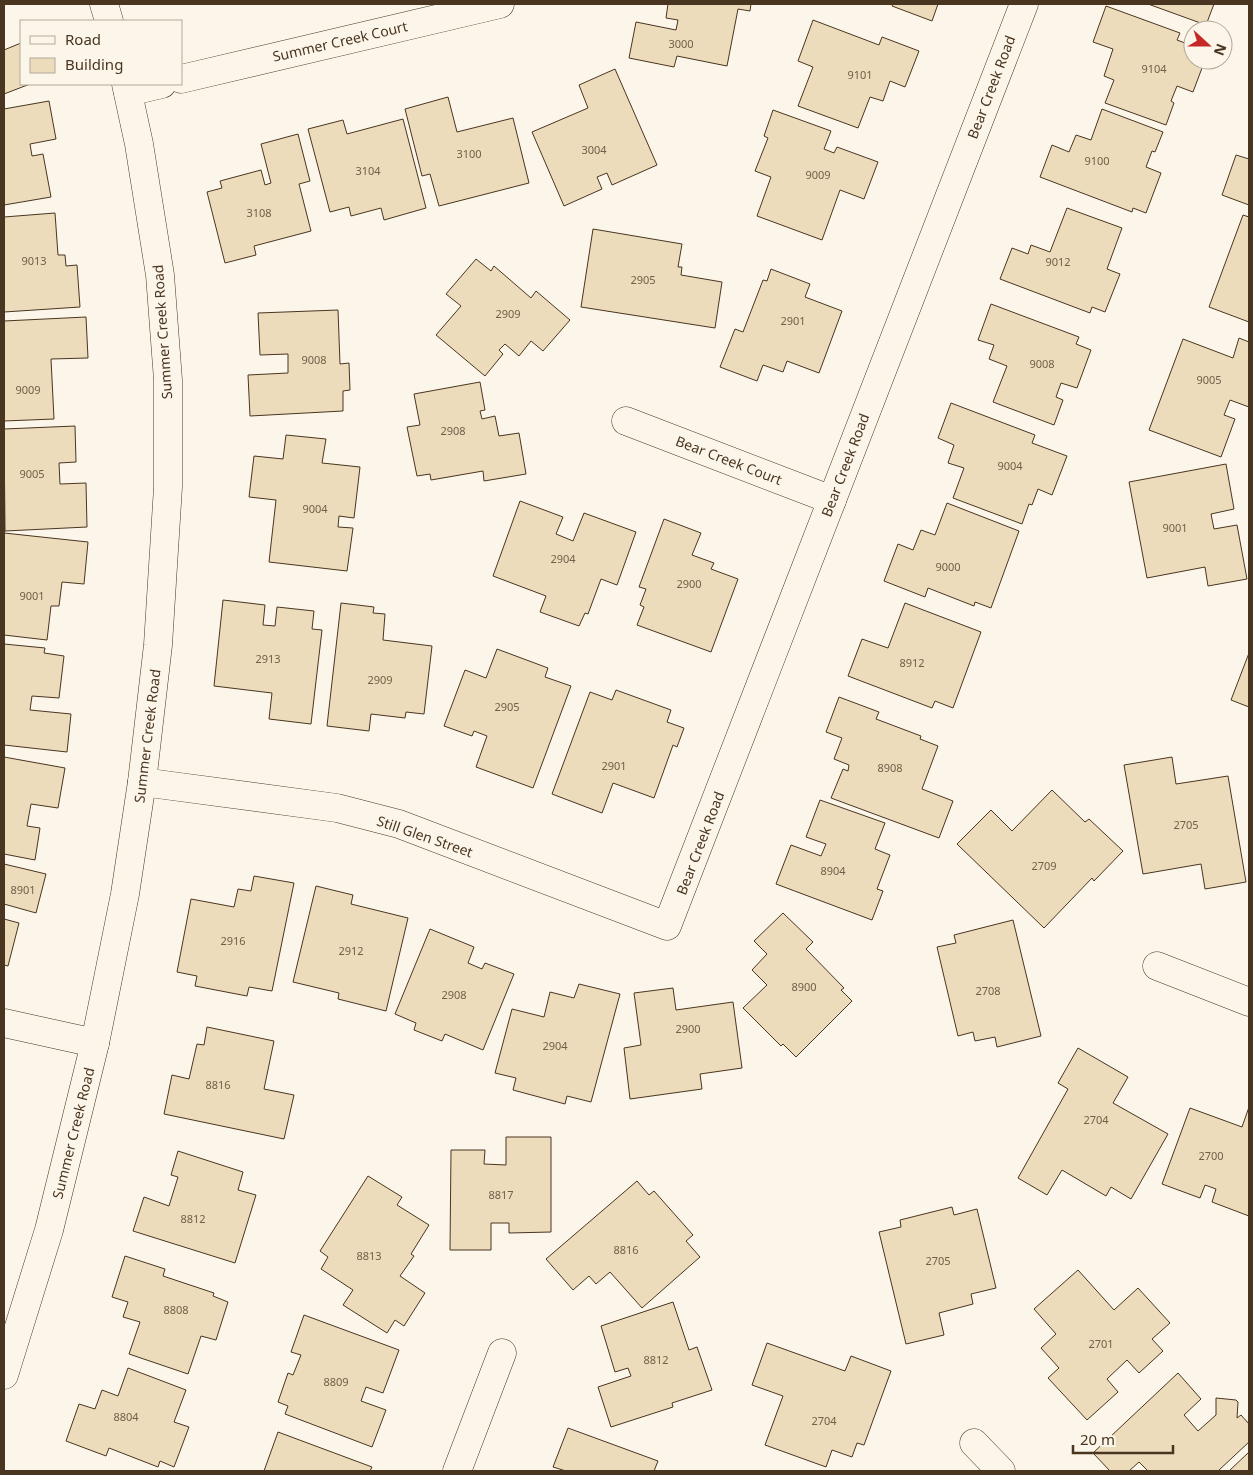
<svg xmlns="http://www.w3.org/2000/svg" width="1253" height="1475" viewBox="0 0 1253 1475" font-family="'Noto Sans',sans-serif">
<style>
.building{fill:#ecdcbc;stroke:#4a3520}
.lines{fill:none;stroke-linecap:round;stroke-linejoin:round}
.minor-casing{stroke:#4a3520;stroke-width:29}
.minor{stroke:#fbf6e9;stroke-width:28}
.labels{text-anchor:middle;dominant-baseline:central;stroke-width:4;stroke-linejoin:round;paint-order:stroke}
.number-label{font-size:11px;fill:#725f47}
.street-label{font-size:14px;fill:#4a3520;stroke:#fbf6e9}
</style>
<rect width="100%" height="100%" fill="#fbf6e9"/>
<g class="building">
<path d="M668,4H751L750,11L738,9L727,66L677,56L674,67L629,58L636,22L676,30L678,20L666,18Z"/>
<path d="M893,4H938L932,21L892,6Z"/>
<path d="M1148,4H1214L1206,25Z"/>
<path d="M1106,6L1180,33L1177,40L1193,46V60H1205L1193,92L1177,86L1171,101L1174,103L1166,125L1105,103L1114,80L1104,76L1113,49L1093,42Z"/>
<path d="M813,20L879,45L882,37L919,51L905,87L890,81L883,101L870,97L858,128L798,106L813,67L798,61Z"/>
<path d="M21,43V84H30L4,94V50Z"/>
<path d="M615,69L657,165L612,185L607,173L597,177L602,189L564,206L532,132L588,108L579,85Z"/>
<path d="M448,97L457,132L513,118L529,183L439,206L430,174L422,176L405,109Z"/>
<path d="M49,101L56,139L30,144L32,156L43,154L51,197L4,205V109Z"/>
<path d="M1102,109L1163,132L1155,152L1152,151L1146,167L1161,173L1146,213L1133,208L1132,212L1040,177L1052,145L1069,152L1076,135L1091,140Z"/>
<path d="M773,110L831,131L824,149L834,153L837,147L878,162L864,199L840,190L822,240L757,216L771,177L755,171L768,138L764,136Z"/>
<path d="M403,119L426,208L384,220L381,208L351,216L349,207L330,212L308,129L343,120L347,134Z"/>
<path d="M298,134L310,181L299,184L311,231L254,246L256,255L225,263L207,192L222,188L220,181L261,170L265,185L271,183L261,144Z"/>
<path d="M1236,155L1249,159V205L1222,195Z"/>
<path d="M1067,208L1122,228L1107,269L1120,274L1105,312L1092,307L1090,313L1000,279L1012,248L1028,254L1031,245L1050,252Z"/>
<path d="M55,213L58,255H65L66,266L77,265L80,307L4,312V217Z"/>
<path d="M1243,215L1249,217V322L1209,307Z"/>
<path d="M593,229L682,244L678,267H682L681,275L722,282L715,328L581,307Z"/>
<path d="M476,259L491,271L494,266L531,298L536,291L570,320L543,351L531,341L519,356L505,344L499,350L503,354L485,376L436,335L461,306L446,294Z"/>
<path d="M771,269L810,284L805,297L842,311L819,373L787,361L783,372L763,365L757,381L720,367L735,329L743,332L763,280L767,281Z"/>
<path d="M991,304L1079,337L1076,344L1091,350L1077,388L1061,383L1056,397L1063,400L1054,425L993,402L1007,366L989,359L994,345L978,340Z"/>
<path d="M338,310L340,364L349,363L350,390L343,391V411L250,416L248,375L288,373V354L260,355L258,313Z"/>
<path d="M86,317L88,358L51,359L54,419L4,421V321Z"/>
<path d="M1239,338L1249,342V407L1230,400L1224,415L1235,419L1221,457L1149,430L1183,339L1233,358Z"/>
<path d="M480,382L485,410L480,411L482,419L495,416L499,436L519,433L526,474L484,481L483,471L431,480L430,474L417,476L407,427L420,425L414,394Z"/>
<path d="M951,403L1035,435L1032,443L1067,456L1052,495L1038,489L1032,505L1029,504L1022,524L953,498L964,468L948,463L954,445L938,438Z"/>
<path d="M75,426L76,462L59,463L60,484L86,483L87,527L5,531L4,429Z"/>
<path d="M286,435L326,439L322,463L360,467L354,518L339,516L338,527L353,528L347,571L269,562L276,500L249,497L254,456L283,459Z"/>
<path d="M1226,464L1234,509L1211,514L1214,529L1237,525L1247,579L1208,586L1205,567L1147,578L1129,482Z"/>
<path d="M520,501L563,517L556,534L573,541L584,513L636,532L617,585L601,579L588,614L585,613L579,626L540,612L546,596L493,576Z"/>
<path d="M947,503L1019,531L991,608L975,602L974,606L928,588L925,597L884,581L898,544L913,550L921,530L935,535Z"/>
<path d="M664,519L701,533L692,555L714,563L711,569L738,579L711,652L637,625L644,607L640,605L646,589L639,587Z"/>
<path d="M4,533L88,542L84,584L62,582L59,606H51L47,640L4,635Z"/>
<path d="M223,600L265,605L263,625L275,626L277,607L314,611L312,629L322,630L311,724L269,719L272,693L214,686Z"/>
<path d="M341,603L374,607L373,613L385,614L383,640L432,646L424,714L406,712L405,718L371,714L369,731L327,726Z"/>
<path d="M905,603L981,632L953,708L935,701L932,708L848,676L862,639L888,648Z"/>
<path d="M4,644L45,648L44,653L64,656L59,698L32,696L30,710L71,714L67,752L4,745Z"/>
<path d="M497,649L548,668L545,677L571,686L533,788L476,767L487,736L474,731L472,736L444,726L465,670L486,678Z"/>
<path d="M1249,653V707L1231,700Z"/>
<path d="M616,690L671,710L667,722L684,728L677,747L673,745L654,798L613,783L602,813L552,794L590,692L612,700Z"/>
<path d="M839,697L879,712L876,719L921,736L920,739L938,746L922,789L953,801L939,838L831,798L843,769L848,771L849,765L834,759L842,738L826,732Z"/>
<path d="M4,757L65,768L58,808L31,804L27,826L40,828L35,860L4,854Z"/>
<path d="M1172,757L1176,784L1228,776L1246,882L1205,889L1201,864L1143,874L1124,765Z"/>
<path d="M1052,790L1085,822L1089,819L1123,851L1094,881L1092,878L1044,928L957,844L991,810L1012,831Z"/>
<path d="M820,800L885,823L875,849L890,855L877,889L883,891L872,920L776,884L791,845L821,856L826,844L806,837Z"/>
<path d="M4,864L46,874L36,913L4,904Z"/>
<path d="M254,876L294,883L272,991L249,987L247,996L195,986L197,976L177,972L191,899L234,907L238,889L251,891Z"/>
<path d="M316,886L353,895L351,904L408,918L386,1011L338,999L339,993L293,982Z"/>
<path d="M783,913L813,942L806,949L844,988L841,990L852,1001L796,1057L783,1044L781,1046L743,1008L767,985L752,970L767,954L754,941Z"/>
<path d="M4,919L19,923L8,966L4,965Z"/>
<path d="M1013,920L1041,1036L997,1047L995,1037L975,1041L973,1032L958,1036L937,947L956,943L954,935Z"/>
<path d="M430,929L474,947L468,963L482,969L485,963L514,974L483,1050L445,1034L442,1041L414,1030L416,1023L395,1014Z"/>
<path d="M579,984L620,994L591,1102L567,1096L565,1104L513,1090L516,1078L495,1073L512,1009L544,1017L550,992L574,998Z"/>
<path d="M673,988L676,1010L733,1002L742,1068L700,1074L702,1089L630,1099L624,1048L641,1045L634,993Z"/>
<path d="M207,1027L274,1041L264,1089L294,1095L284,1139L164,1114L172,1075L189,1079L197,1044L204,1045Z"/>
<path d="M1078,1048L1128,1077L1113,1103L1168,1134L1131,1199L1111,1187L1106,1196L1062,1170L1047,1195L1018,1178L1068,1089L1058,1083Z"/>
<path d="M1249,1107V1216L1212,1202L1216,1189L1205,1185L1200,1198L1162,1184L1190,1108L1242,1127Z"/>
<path d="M506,1137H551V1232L509,1233V1223H491V1250H450L451,1150H485L484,1164L506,1165Z"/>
<path d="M178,1151L243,1172L238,1190L256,1195L235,1263L133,1231L144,1197L169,1206L178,1177L171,1175Z"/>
<path d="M368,1176L402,1197L397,1205L429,1225L411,1254L414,1256L400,1276L425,1293L404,1326L395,1320L387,1333L343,1305L353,1290L321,1269L328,1257L320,1251Z"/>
<path d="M637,1181L649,1195L654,1191L693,1235L686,1241L700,1257L642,1308L610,1272L596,1284L589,1276L573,1290L546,1259Z"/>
<path d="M952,1207L954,1215L977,1209L996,1288L971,1294L973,1304L939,1313L944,1335L906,1344L879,1232L901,1227L900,1220Z"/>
<path d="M125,1256L165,1269L163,1276L214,1293L213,1296L228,1302L216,1340L201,1336L188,1374L129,1354L140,1322L123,1317L128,1302L112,1297Z"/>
<path d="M1078,1270L1114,1310L1138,1288L1170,1323L1152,1339L1163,1351L1139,1373L1127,1360L1107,1379L1118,1392L1087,1420L1048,1378L1059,1368L1041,1348L1056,1334L1034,1309Z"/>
<path d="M673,1302L689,1350L697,1347L712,1390L672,1403L673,1407L611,1427L598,1387L631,1376L628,1368L615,1372L601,1326Z"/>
<path d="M304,1315L399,1350L383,1393L366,1387L361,1401L386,1410L372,1447L285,1414L288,1406L278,1402L288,1373L293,1375L301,1355L291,1352Z"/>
<path d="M767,1343L845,1371L851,1356L891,1371L864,1445L857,1443L852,1457L832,1450L826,1467L765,1445L783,1396L752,1385Z"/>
<path d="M128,1368L186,1390L174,1422L189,1427L174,1467L160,1461L158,1467L109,1448L106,1456L66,1441L79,1404L95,1409L102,1390L118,1396Z"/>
<path d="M1178,1373L1201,1399L1184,1415L1198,1431L1216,1415V1398L1236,1400L1238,1402L1237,1418L1241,1415L1249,1424V1442L1218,1471H1148L1139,1462L1129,1471H1110L1093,1453Z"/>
<path d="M568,1428L658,1461L654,1471H566L553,1467Z"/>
<path d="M278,1432L372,1467L370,1471H264Z"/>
<path d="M1249,1452V1471H1229Z"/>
</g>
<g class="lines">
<defs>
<g id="minor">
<path d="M104,4L109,21"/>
<path d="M181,79L500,4"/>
<path d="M128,92L162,84"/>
<path d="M626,421L832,500"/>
<path d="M142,782L337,808L399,824L667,926L1024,4"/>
<path d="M1157,966L1249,1002"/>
<path d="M4,1023L95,1043"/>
<path d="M4,1375L49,1230L95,1043L125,894L142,782L158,645L168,487V380L160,275L139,144L126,84"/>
<path d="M974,1443L1001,1471"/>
<path d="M457,1471L502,1353"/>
</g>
</defs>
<use href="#minor" class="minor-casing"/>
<use href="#minor" class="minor"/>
</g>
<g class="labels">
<g class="number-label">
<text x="681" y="43">3000</text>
<text x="1154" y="68">9104</text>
<text x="860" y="74">9101</text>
<text x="594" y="149">3004</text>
<text x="469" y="153">3100</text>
<text x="1097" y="160">9100</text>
<text x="368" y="170">3104</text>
<text x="818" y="174">9009</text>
<text x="259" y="212">3108</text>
<text x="34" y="260">9013</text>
<text x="1058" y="261">9012</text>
<text x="643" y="279">2905</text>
<text x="508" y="313">2909</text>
<text x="793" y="320">2901</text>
<text x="314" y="359">9008</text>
<text x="1042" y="363">9008</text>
<text x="1209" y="379">9005</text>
<text x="28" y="389">9009</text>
<text x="453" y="430">2908</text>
<text x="1010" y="465">9004</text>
<text x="32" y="473">9005</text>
<text x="315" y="508">9004</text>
<text x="1175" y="527">9001</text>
<text x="563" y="558">2904</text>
<text x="948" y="566">9000</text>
<text x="689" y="583">2900</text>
<text x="32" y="595">9001</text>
<text x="268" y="658">2913</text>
<text x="912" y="662">8912</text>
<text x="380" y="679">2909</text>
<text x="507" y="706">2905</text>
<text x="614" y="765">2901</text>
<text x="890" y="767">8908</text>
<text x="1186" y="824">2705</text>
<text x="1044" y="865">2709</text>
<text x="833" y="870">8904</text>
<text x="23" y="889">8901</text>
<text x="233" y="940">2916</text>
<text x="351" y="950">2912</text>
<text x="804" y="986">8900</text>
<text x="988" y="990">2708</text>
<text x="454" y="994">2908</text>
<text x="688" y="1028">2900</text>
<text x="555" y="1045">2904</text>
<text x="218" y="1084">8816</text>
<text x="1096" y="1119">2704</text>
<text x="1211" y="1155">2700</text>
<text x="501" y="1194">8817</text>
<text x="193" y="1218">8812</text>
<text x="626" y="1249">8816</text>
<text x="369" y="1255">8813</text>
<text x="938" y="1260">2705</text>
<text x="176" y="1309">8808</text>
<text x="1101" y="1343">2701</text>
<text x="656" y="1359">8812</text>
<text x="336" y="1381">8809</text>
<text x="126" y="1416">8804</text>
<text x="824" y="1420">2704</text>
</g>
<g class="street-label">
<text transform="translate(340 41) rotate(-13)">Summer Creek Court</text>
<text transform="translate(991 87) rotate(-69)">Bear Creek Road</text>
<text transform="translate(162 332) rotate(-94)">Summer Creek Road</text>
<text transform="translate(729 460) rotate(21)">Bear Creek Court</text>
<text transform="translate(845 465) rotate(-69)">Bear Creek Road</text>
<text transform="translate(147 736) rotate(-83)">Summer Creek Road</text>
<text transform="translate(425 836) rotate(19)">Still Glen Street</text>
<text transform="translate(700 843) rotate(-69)">Bear Creek Road</text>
<text transform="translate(73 1133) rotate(-76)">Summer Creek Road</text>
</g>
</g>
<rect width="1253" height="1475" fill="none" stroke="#4a3520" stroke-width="10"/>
<rect x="20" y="20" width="162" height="65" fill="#fbf6e9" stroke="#b4a999"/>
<rect x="30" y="36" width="25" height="8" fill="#fbf6e9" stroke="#b4a999"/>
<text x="65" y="45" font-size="15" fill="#4a3520">Road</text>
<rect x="30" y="58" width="25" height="15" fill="#ecdcbc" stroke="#b4a999"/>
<text x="65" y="70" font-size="15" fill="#4a3520">Building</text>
<g transform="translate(1208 45) rotate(111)"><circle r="24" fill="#fbf6e9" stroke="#b4a999"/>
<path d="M0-4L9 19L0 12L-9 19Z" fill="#c62828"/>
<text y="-8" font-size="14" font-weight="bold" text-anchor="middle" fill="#4a3520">N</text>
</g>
<path d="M1073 1445v8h100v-8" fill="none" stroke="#4a3520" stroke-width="2.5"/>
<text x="1080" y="1445" font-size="15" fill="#4a3520" stroke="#fbf6e9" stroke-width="4" paint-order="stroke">20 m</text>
</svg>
